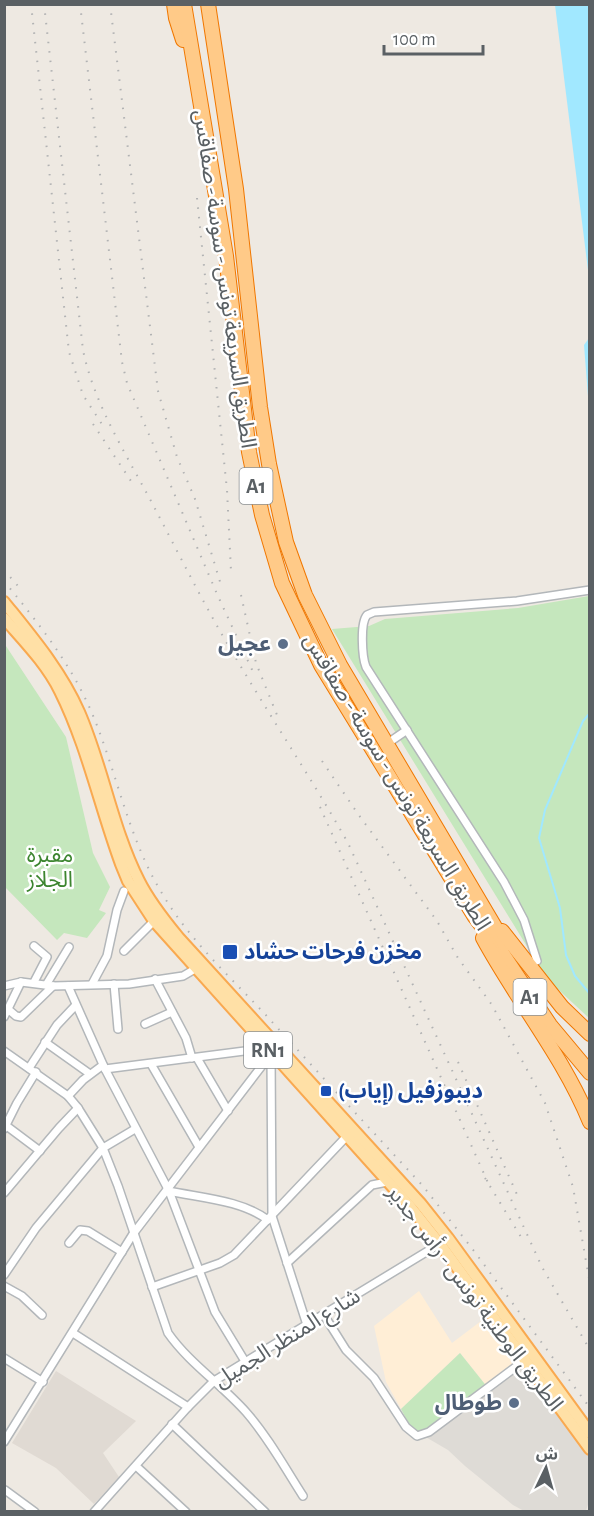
<svg xmlns="http://www.w3.org/2000/svg" width="594" height="1516" viewBox="0 0 594 1516" font-family="'Alegreya Sans','Noto Sans Arabic',sans-serif">
<style>
.commercial{fill:#ffeed6}
.industrial{fill:#dedbd6}
.education{fill:#e0dad3}
.green{fill:#c5e7bd}
.water{fill:#a1e8ff}
.lines{fill:none;stroke-linecap:round;stroke-linejoin:round}
.stream{stroke:#a1e8ff;stroke-width:2}
.street-casing{stroke:#b3b7ba;stroke-width:10}
.primary-casing{stroke:#f9a950;stroke-width:14}
.highway-casing{stroke:#f07700;stroke-width:16}
.street{stroke:#fff;stroke-width:7}
.primary{stroke:#ffe0a6;stroke-width:10}
.highway{stroke:#ffca88;stroke-width:14}
.rail{stroke:#b1b2b3;stroke-width:2;stroke-dasharray:1.5 8;stroke-linecap:butt}
.service-dot{fill:#5c6f8a;stroke:#fff;stroke-width:2}
.transit-dot{fill:#1a4fb4;stroke:#fff;stroke-width:2}
.labels{text-anchor:middle;dominant-baseline:central;stroke-width:5;stroke-linejoin:round;paint-order:stroke}
.shield{fill:#fff;stroke:#8c9092;stroke-width:1.5}
.shield-label{font-size:21px;font-weight:bold;fill:#5a6064}
.street-label{font-size:22px;fill:#5a6064;stroke:#fff}
.service-label{font-size:22px;font-weight:bold;fill:#4e5e75;stroke:#fff;text-anchor:end}
.park-label{font-size:22px;fill:#3c852f;stroke:#fff}
.transit-label{font-size:22px;font-weight:bold;fill:#164399;stroke:#fff;text-anchor:start}
</style>
<rect width="100%" height="100%" fill="#eee9e2"/>
<path class="commercial" d="M419,1291L452,1343L489,1315L522,1361L488,1388L460,1353L401,1409L386,1382L374,1326Z"/>
<path class="industrial" d="M522,1361L589,1454V1501L586,1511H524L513,1505L465,1466L448,1450L417,1432L433,1430Z"/>
<path class="education" d="M56,1371L136,1421L103,1453L119,1477L94,1504L56,1468L12,1443Z"/>
<g class="green">
<path d="M589,596V1018L547,979L332,629L369,626L385,619L518,608Z"/>
<path d="M4,643L66,737L93,853L110,887L99,910L106,913L87,938L64,933L57,940L5,887Z"/>
<path d="M460,1353L488,1388L433,1430L417,1432L409,1424L401,1409Z"/>
</g>
<g class="water">
<path d="M555,5H589V278Z"/>
<path d="M589,338V409L584,345Z"/>
</g>
<g class="lines">
<path class="stream" d="M590,713L583,721L545,810L539,838L560,908L566,955L575,976L590,994"/>
<defs>
<g id="street">
<path d="M388,743L407,730"/>
<path d="M34,946L47,957L34,982"/>
<path d="M124,951L154,921"/>
<path d="M537,961L524,920L504,882L366,667C362,657 360,623 367,615L374,612L517,601L590,590"/>
<path d="M155,979L186,1038L192,1058"/>
<path d="M92,984L107,956L117,910L124,891"/>
<path d="M114,984L118,1029"/>
<path d="M46,985L69,947"/>
<path d="M4,986L21,982L53,986L129,984L183,976L195,969"/>
<path d="M68,986L105,1069L169,1191L215,1312L246,1363"/>
<path d="M9,1010L16,1016L21,1017L53,986"/>
<path d="M4,1017L21,982"/>
<path d="M145,1024L172,1012"/>
<path d="M45,1042L90,1074"/>
<path d="M4,1051L68,1096L78,1108L103,1148L118,1186L168,1333C189,1363 221,1384 246,1412C268,1437 285,1468 303,1496"/>
<path d="M271,1053L272,1216L307,1325"/>
<path d="M197,1058L228,1111"/>
<path d="M151,1064L199,1147"/>
<path d="M29,1068L57,1025L75,1006"/>
<path d="M105,1069L267,1048"/>
<path d="M68,1096L83,1080L103,1065"/>
<path d="M4,1124L40,1151"/>
<path d="M4,1129L17,1103L36,1072"/>
<path d="M169,1191C201,1198 241,1200 268,1220"/>
<path d="M4,1193L59,1128L78,1108"/>
<path d="M69,1243L80,1230L88,1231L122,1252"/>
<path d="M287,1263L372,1185L387,1182"/>
<path d="M4,1275L36,1228L103,1148L135,1129"/>
<path d="M4,1286L22,1296L42,1315"/>
<path d="M152,1287L220,1263L234,1255L347,1136"/>
<path d="M324,1315L346,1350L374,1378L406,1427L417,1436L429,1432L525,1360"/>
<path d="M73,1333L188,1407"/>
<path d="M4,1358L43,1382"/>
<path d="M172,1424L265,1512"/>
<path d="M4,1442L133,1234L274,1050"/>
<path d="M136,1466L186,1512"/>
<path d="M5,1490L35,1512"/>
<path d="M94,1512L188,1407L214,1381L441,1243"/>
</g>
<g id="primary">
<path d="M4,602C32,637 61,671 79,712C103,767 112,828 139,881C149,901 164,920 178,937L421,1204L448,1238L590,1433"/>
<path d="M4,618C24,641 46,663 60,691C87,745 100,807 121,864L128,881L154,921L409,1205L440,1244L590,1449"/>
</g>
<g id="highway">
<path d="M174,4L176,18L183,40"/>
<path d="M184,4L226,256L249,452L262,515L282,583L321,665L475,917L500,950L550,1025L590,1073"/>
<path d="M208,4L236,189L260,407L269,464L286,542L305,595L340,665L505,944"/>
<path d="M502,931L562,1007L590,1034"/>
<path d="M483,938C517,1001 563,1056 590,1122"/>
</g>
</defs>
<use href="#street" class="street-casing"/>
<use href="#primary" class="primary-casing"/>
<use href="#highway" class="highway-casing"/>
<use href="#street" class="street"/>
<use href="#primary" class="primary"/>
<use href="#highway" class="highway"/>
<g class="rail">
<path d="M31,4L69,352L83,395L105,429"/>
<path d="M44,4L83,350C94,404 126,454 152,503C180,556 206,609 237,660C273,721 313,781 348,843L542,1267L590,1350"/>
<path d="M80,4L122,362L127,383L217,594L254,674"/>
<path d="M110,4L158,391L177,457L195,499L221,585"/>
<path d="M197,198L227,490L231,571"/>
<path d="M93,424L135,487"/>
<path d="M4,570L18,586"/>
<path d="M4,581C39,624 73,666 94,718C118,777 129,840 163,895C189,939 228,975 263,1012C316,1070 369,1128 423,1186L474,1251L590,1408"/>
<path d="M241,595L256,663L277,715"/>
<path d="M322,761L358,814L437,921L458,958L492,1005L545,1103L573,1187L590,1284"/>
<path d="M320,807L489,1185"/>
<path d="M458,1062L519,1199"/>
<path d="M485,1178L521,1237"/>
</g>
</g>
<g class="service-dot">
<circle cx="283" cy="644" r="6"/>
<circle cx="514" cy="1403" r="6"/>
</g>
<g class="transit-dot">
<rect x="222" y="944" width="16" height="16" rx="3"/>
<rect x="320" y="1085" width="12" height="12" rx="3"/>
</g>
<g class="labels">
<g class="shield">
<rect x="239.5" y="468" width="33" height="36" rx="4.5"/>
<rect x="513.5" y="979" width="33" height="36" rx="4.5"/>
<rect x="244" y="1032" width="48" height="36" rx="4.5"/>
</g>
<g class="shield-label">
<text x="256" y="486">A1</text>
<text x="530" y="997">A1</text>
<text x="268" y="1050">RN1</text>
</g>
<g class="street-label">
<text transform="translate(225 279) rotate(82)">الطريق السريعة تونس - سوسة - صفاقس</text>
<text transform="translate(397 782) rotate(59)">الطريق السريعة تونس - سوسة - صفاقس</text>
<text transform="translate(475 1298) rotate(53)">الطريق الوطنية تونس - رأس جدير</text>
<text transform="translate(287 1338) rotate(-32)">شارع المنظر الجميل</text>
</g>
<g class="service-label">
<text x="271" y="644">عجيل</text>
<text x="502" y="1403">طوطال</text>
</g>
<g class="park-label">
<text x="50" y="855">مقبرة<tspan x="50" dy="25">الجلاز</tspan></text>
</g>
<g class="transit-label">
<text x="244" y="952">مخزن فرحات حشاد</text>
<text x="338" y="1091">ديبوزفيل (إياب)</text>
</g>
</g>
<rect width="594" height="1516" fill="none" stroke="#5a6064" stroke-width="12"/>
<g transform="translate(546 1468) rotate(5)" stroke="#ffffff" stroke-width="4.5" paint-order="stroke">
<path d="M0-4.5L10 22L0 15L-10 22Z" fill="#5a6064"/>
<text y="-9" font-size="16" font-weight="bold" text-anchor="middle" fill="#5a6064">ش</text>
</g>
<path d="M384 45v9h99v-9" fill="none" stroke="#5a6064" stroke-width="3"/>
<text x="393" y="45" font-size="18" fill="#5a6064" stroke="#ffffff" stroke-width="4.5" paint-order="stroke">100 m</text>
</svg>
